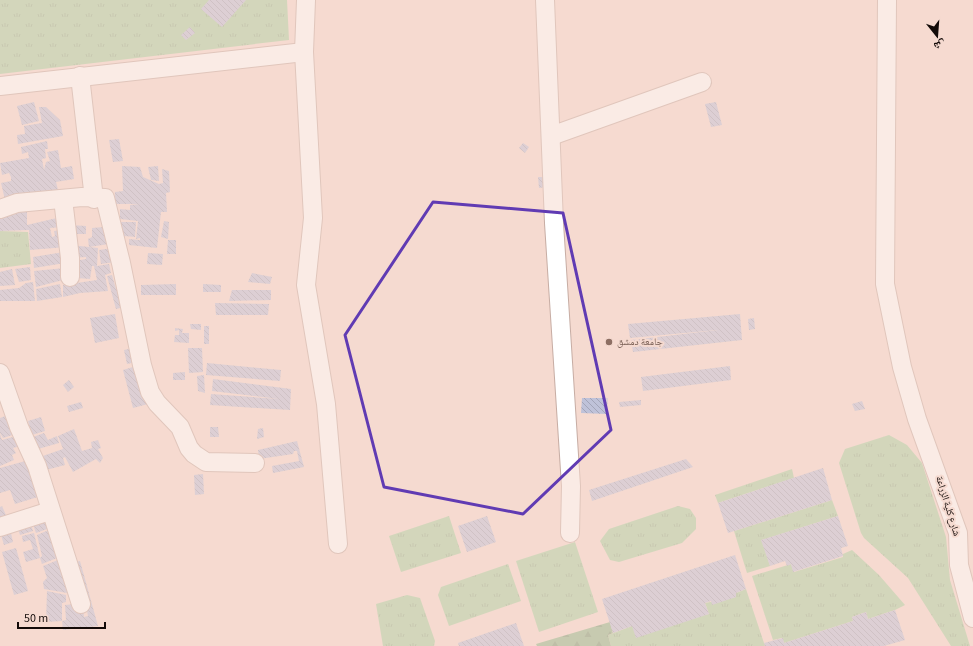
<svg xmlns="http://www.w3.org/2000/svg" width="973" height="646" viewBox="0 0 973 646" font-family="'Source Sans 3','Noto Naskh Arabic',sans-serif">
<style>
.grass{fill:url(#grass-tufts)}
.forest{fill:url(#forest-firs)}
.building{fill:url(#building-back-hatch)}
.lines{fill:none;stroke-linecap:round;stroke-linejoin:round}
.minor-casing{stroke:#c7ada4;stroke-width:20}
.minor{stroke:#fff;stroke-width:18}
.marked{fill:none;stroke:#603bb3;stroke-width:3;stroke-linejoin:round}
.education-dot{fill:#8d6e63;stroke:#f5dad0;stroke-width:1.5}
.labels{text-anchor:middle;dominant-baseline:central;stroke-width:4;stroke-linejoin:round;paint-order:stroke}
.education-label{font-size:10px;fill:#785e54;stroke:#f5dad0;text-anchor:start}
.street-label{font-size:10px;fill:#130a08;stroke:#f5dad0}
</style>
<defs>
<pattern id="grass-tufts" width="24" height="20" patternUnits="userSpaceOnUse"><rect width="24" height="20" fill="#a9d1a3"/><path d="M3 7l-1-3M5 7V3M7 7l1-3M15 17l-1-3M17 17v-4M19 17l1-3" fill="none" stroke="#91b28b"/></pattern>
<pattern id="forest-firs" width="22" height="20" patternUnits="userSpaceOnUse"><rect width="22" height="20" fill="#8fb689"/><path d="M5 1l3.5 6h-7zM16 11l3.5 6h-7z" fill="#7a9b75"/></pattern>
<pattern id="building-back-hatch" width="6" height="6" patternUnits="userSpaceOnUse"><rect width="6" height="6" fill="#bfc2d9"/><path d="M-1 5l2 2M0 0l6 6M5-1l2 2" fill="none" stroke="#a3a5b9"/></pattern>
</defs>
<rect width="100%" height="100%" fill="#f5dad0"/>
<g class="grass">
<path d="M0,0H287L289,40L0,74Z"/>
<path d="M0,231L28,232L31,264L0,268Z"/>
<path d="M889,435L907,445L922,463L946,537L950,580L970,646H951L908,578L864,538L861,533L839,463L845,449Z"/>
<path d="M792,469L794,478L718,503L715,495Z"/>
<path d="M832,500L838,516L762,540L770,566L747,573L734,531Z"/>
<path d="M678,506L690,509L696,518V529L682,543L619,562L610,560L600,541L609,529Z"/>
<path d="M449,516L461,553L401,572L389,536Z"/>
<path d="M575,542L598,612L539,632L516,561Z"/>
<path d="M852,550L879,575L905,605L895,610L868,619L866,612L852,617L853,621L784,643L782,638L773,640L752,576L791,564L794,572L843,557V554Z"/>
<path d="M508,564L521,601L449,626L438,595L441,587Z"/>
<path d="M746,589L765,646H611L608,635L632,626L709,614L705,603L736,597V593Z"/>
<path d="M407,595L420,598L435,641L434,646H383L376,604Z"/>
</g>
<path class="forest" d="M610,622L613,633L608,635L611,646H537L536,644Z"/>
<g class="building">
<path d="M209,0H246L222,27L201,9Z"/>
<path d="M190,27L195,33L186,40L181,35Z"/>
<path d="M34,102L39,121L22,125L17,106Z"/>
<path d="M716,102L722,125L711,127L705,104Z"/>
<path d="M39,107H46L60,120L63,136L18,144L17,135L25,134L24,126L42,123Z"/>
<path d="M119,139L123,161L113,162L109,140Z"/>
<path d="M47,141L48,149H45L46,158L42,159L44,170L46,162L50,161L47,152L58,150L61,168L72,166L74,179L56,182L58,190L54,196L6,204L1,183L11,181V177L9,173L2,175L0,163L29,158L28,152L22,154L21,147Z"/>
<path d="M523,143L529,147L525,153L519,148Z"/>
<path d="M122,166L140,167L143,177L159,184L163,183L162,169L169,171L170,192L166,193L167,212H161L157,248L129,245V239L140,240V238L136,239L138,221L120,219V209L130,210V205L139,204H114L115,192L123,191Z"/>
<path d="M158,166L159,181L151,180L148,167Z"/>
<path d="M538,177H544L546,187L539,188Z"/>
<path d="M27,207V225L61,217L62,227L50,228L52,237L55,236L54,231L63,230L66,247L30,250L29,230L0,231V212Z"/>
<path d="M164,221L169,222L168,239L161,237Z"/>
<path d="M119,222H136L135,237L125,236L124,240Z"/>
<path d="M70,225L86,226V234H71Z"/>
<path d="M104,227L109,244L89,247L88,239L92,237V228Z"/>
<path d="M168,240H176V254H167Z"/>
<path d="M71,245L98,248L97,266L109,264L111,273L105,275L108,291L80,293L63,297V285L97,280L94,266H92L90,279L77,278L75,261L80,262V260L86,259V257L72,258Z"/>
<path d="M113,248L115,262L101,264L99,250Z"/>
<path d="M64,252L65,263L34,268L33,257Z"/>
<path d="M148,253L163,254L162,265L147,264Z"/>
<path d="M30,267L31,280L19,282L15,269Z"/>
<path d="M65,268L63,280L36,287L34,271Z"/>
<path d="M12,269L15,285L0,286V272Z"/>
<path d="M252,273L272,277L270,284L248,282Z"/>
<path d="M112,275L116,289H122L124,307L116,309L107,276Z"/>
<path d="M33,282L35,301H0V290L19,288L26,283Z"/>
<path d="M60,284L62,297L37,301L36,289Z"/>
<path d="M176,284V295H141V285Z"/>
<path d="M203,284L221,285V292H203Z"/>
<path d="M232,290H271V300L229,301Z"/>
<path d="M215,303L269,304L268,315H216Z"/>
<path d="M115,314L119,338L95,343L90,318Z"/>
<path d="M740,314L742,340L633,352L631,340L718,330L630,338L628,324Z"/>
<path d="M754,318L755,329L749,330L748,319Z"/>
<path d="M190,324H201V330L191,329Z"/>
<rect x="204" y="326" width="5" height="18"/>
<path d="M175,328L183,329L182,333H189V343L174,342L175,335H179V330L175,331Z"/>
<path d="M133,348L136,362L127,364L124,350Z"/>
<path d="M188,348H202L203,372L189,373Z"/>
<path d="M207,363L281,370L280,381L206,375Z"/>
<path d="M136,366L148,404L133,408L123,370Z"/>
<path d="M730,366L731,380L643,391L641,377Z"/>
<path d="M185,372V380H173V373Z"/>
<path d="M204,375L205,393L198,391L197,376Z"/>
<path d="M213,379L291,389L290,410L210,405L211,394L279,399L212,391Z"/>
<path d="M69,380L74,387L68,392L63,385Z"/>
<path d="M582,398H608L607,414L581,413Z"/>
<path d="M641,400V405L620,407L619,402Z"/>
<path d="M862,401L865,409L855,411L852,404Z"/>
<path d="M81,402L83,408L69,412L67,406Z"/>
<path d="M13,413L19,433L3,438L0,433V418Z"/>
<path d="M41,417L45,431L32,435L28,421Z"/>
<path d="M210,427H218L219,437H210Z"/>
<path d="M263,428L264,437L257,439L258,429Z"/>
<path d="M74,429L82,451L92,448L91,442L98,440L101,448L98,449L103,458L100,463L96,459L73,472L65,457L63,458L65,465L46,470L40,457L63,449L58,436Z"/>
<path d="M44,433L48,440L57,436L59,443L38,449L33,437Z"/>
<path d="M0,434L2,440L20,435L23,445L13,448L16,453L12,455L14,460L0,466Z"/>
<path d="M297,441L304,467L273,473L272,466L299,461L297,451H294L293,454L259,459L258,450Z"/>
<path d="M686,459L693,467L592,501L589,490Z"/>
<path d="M29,460L41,496L15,504L10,490L0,493V468Z"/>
<path d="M823,468L832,500L728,533L718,503Z"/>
<path d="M203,474L204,494L195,495L194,475Z"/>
<path d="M2,506L9,522L0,525V507Z"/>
<path d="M487,516L496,542L467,552L458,526Z"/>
<path d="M838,516L848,546L841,548L843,556L793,572L791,564L787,566L785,561L770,566L761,540Z"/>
<path d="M46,517L50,528L36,533L32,522Z"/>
<path d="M30,521L33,531L20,535L17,526Z"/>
<path d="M51,529L73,594L44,589L43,582L47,578L43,566L58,560L57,558L42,564L40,558L26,562L23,552L33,549L30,540L23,542L22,536L34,533L40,558L42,556L37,535Z"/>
<path d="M11,533L13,542L4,545L1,535Z"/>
<path d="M16,548L28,591L14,595L2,552Z"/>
<path d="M735,555L746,589L736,593V597L712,605L711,601L705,603L709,614L636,638L632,626L613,633L602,599Z"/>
<path d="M80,561L98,626L63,630L62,621L46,622L47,591L66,595V602L62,603V621L66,620L65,605L75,604L83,608L84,617L88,616L87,611H85L72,563Z"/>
<path d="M895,610L905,640L884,646H765L764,643L783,638L784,643L853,621L852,617L866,612L868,619Z"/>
<path d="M516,623L524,646H459L458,643Z"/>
</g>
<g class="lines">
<defs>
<g id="minor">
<path d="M306,0L304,52L313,218L306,285L326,404L338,544"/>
<path d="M545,0L554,223L571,486L570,533"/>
<path d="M887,0L885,284L902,367L917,419L958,533L959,565L973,618"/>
<path d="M80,76L94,199"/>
<path d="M0,86L304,52"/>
<path d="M551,136L702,82"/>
<path d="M63,199L70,258V277"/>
<path d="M0,209L17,203L82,197L105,198L121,263L142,365L150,392L157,403L180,427L189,448L194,454L206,462L255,463"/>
<path d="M0,373L19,427L37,466L81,604"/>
<path d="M0,527L50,511"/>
</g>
</defs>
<use href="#minor" class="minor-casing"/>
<use href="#minor" class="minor"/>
</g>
<path d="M0 0H973V646H0ZM433,202L563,213L611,430L523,514L384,487L345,335Z" fill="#f5dad0" fill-opacity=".55" fill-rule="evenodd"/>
<path class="marked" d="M433,202L563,213L611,430L523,514L384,487L345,335Z"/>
<circle class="education-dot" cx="609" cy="342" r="4"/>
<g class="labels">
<g class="education-label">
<text x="617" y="342">جامعة دمشق</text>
</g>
<g class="street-label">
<text transform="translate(948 506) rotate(73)">شارع كلية الزراعة</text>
</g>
</g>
<g transform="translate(937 36) rotate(163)" stroke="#f5dad0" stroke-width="3" paint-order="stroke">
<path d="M0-3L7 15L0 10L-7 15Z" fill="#130a08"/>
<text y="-6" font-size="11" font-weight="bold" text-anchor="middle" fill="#130a08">ش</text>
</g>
<path d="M18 622v6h87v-6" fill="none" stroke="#130a08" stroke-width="2"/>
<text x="24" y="622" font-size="12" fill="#130a08" stroke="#f5dad0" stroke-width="3" paint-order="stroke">50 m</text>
</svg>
